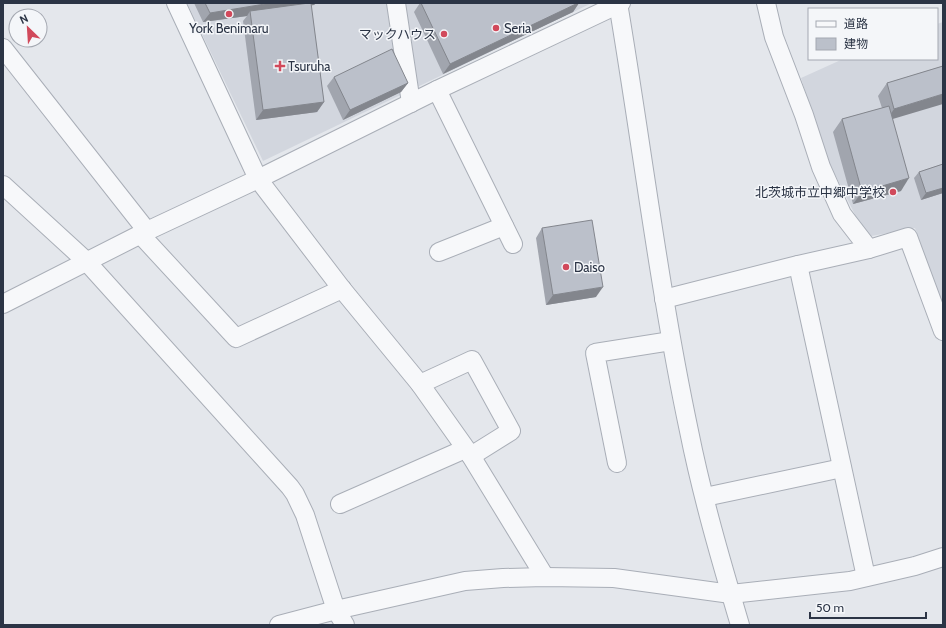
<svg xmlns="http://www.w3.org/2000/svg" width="946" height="628" viewBox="0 0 946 628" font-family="Cabin,'Noto Sans JP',sans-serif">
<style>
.built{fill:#d2d6de}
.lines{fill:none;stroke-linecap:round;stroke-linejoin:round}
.minor-casing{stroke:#a9aeb7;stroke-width:20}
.minor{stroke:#f7f8fa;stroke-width:18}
.wall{fill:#a1a5ae}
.shaded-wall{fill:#83868d}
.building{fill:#bbc0ca;stroke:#83868d}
.poi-dot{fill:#d1495b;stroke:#f4f6f9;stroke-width:1.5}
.labels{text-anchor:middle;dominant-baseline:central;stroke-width:3;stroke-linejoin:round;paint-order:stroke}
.poi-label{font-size:13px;fill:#2b3445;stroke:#f4f6f9;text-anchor:start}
</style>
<rect width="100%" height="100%" fill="#e4e7ec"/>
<g class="built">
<path d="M187,3H592L263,161Z"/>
<path d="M943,22V306L915,228L866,237L826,156L801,78L843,59H937V24Z"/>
</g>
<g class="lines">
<defs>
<g id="minor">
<path d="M176,3L258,179L342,289L420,384L471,456L545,577"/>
<path d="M396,3L411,103"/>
<path d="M618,3C642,146 659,289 689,431C702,496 721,561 740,625"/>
<path d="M766,3L774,37L804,115L821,167L842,214L869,249L908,237L943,331"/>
<path d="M3,48L147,231"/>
<path d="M437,90L513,244"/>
<path d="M3,185L86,261L290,487L295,494L305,515L336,610L345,625"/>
<path d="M140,234L236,338L342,289"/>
<path d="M439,252L504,226"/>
<path d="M798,265L866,577"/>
<path d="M664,299L798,265L869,249"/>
<path d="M3,304L147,231L258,179L437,90L621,3"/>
<path d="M420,384L472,360L511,431L471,456"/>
<path d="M617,463L595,353L671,341"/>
<path d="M705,497L842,468"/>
<path d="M340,504L465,449"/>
<path d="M279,625L336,610L465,581L503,578L545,577L614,578L731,594L850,581L915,566L943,557"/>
</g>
</defs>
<use href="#minor" class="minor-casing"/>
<use href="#minor" class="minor"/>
</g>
<g class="wall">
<path d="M194,3H316L314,5H311L324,102L317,112L256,120L243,21L247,16L203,22Z"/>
<path d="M420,3H579L573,12L443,74L414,12Z"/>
<path d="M943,66L892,119L901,191L853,204L833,132L842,119L882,108L878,96L887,83Z"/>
<path d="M334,77L408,83L401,92L343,120L327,86Z"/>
<path d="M943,164V193L921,200L914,178L919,172Z"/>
<path d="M542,228L596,297L546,305L536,238Z"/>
</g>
<g class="shaded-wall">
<path d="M271,3H316L314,5L250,15V11L247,16L203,22L210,13Z"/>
<path d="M578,3H579L573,12L443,74L450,64Z"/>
<path d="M408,83L401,92L343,120L350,110Z"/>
<path d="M943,94V104L886,121L894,109Z"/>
<path d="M324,102L317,112L256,120L263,110Z"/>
<path d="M909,178L901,191L853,204L862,192Z"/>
<path d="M943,188V193L921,200L926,193Z"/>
<path d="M603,287L596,297L546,305L553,295Z"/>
</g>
<g class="building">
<path d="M205,3H271L210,13Z"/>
<path d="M309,3H311L324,102L263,110L250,11Z"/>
<path d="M421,3H578L450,64Z"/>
<path d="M392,49L408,83L350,110L334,77Z"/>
<path d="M943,66V94L894,109L887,83Z"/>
<path d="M889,106L909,178L862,192L842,119Z"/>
<path d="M943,164V188L926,193L919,172Z"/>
<path d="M592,220L603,287L553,295L542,228Z"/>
</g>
<g class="poi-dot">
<circle cx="229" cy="14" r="4"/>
<circle cx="496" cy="28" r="4"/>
<circle cx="444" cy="34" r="4"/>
<path d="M278 60h4v4h4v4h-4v4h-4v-4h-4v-4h4z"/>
<circle cx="893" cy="192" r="4"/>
<circle cx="566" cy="267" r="4"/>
</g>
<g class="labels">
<g class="poi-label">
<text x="229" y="28" text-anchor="middle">York Benimaru</text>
<text x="504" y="28">Seria</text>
<text x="436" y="34" text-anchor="end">マックハウス</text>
<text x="288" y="66">Tsuruha</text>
<text x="885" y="192" text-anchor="end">北茨城市立中郷中学校</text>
<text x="574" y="267">Daiso</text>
</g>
</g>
<rect width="946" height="628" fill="none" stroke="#2b3445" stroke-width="8"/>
<rect x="808" y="8" width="130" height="52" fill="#f4f6f9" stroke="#a4a8b1"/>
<rect x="816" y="21" width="20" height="6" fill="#f7f8fa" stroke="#a4a8b1"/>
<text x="844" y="28" font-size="12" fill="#2b3445">道路</text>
<rect x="816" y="38" width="20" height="12" fill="#bbc0ca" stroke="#a4a8b1"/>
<text x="844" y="48" font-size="12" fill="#2b3445">建物</text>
<g transform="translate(28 28) rotate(335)"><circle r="19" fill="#f4f6f9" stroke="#a4a8b1"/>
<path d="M0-3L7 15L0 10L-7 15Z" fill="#d1495b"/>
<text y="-6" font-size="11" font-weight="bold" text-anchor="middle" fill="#2b3445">N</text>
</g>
<path d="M810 612v6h116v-6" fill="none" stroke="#2b3445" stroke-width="2"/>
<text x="816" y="612" font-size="12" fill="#2b3445" stroke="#f4f6f9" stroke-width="3" paint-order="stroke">50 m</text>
</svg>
